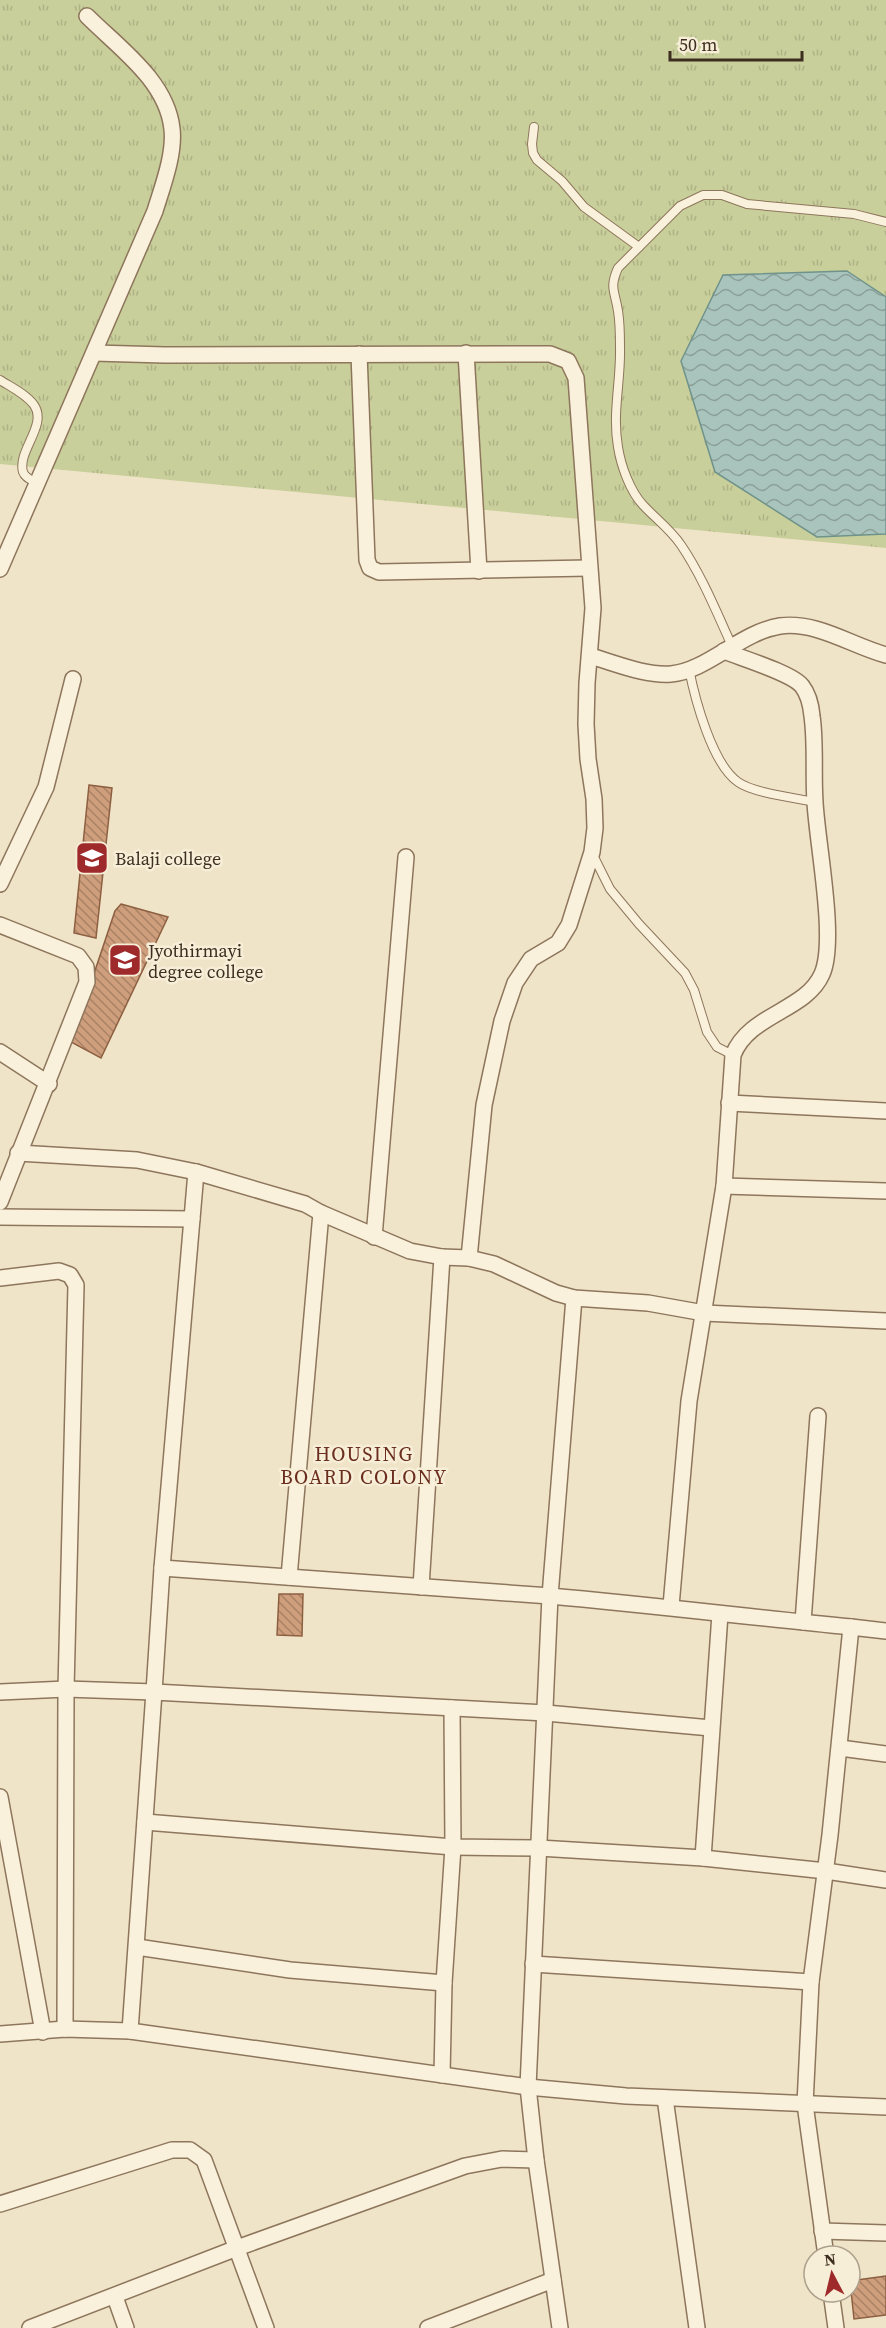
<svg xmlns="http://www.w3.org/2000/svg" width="886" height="2328" viewBox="0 0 886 2328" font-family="'Source Serif 4',serif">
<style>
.grass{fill:url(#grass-tufts)}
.water{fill:url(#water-waves);stroke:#6f938a;stroke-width:1.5}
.building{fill:url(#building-back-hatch);stroke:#8d5f41;stroke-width:1.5}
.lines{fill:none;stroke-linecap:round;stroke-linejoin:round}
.lane-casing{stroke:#8d765c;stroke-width:10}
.street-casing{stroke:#8d765c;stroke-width:18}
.lane{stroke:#faf1dc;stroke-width:8}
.street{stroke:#faf1dc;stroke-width:15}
.labels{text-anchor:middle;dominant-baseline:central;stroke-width:5;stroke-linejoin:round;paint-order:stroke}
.poi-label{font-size:18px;fill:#3d2e20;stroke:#f7eed8;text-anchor:start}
.neighbourhood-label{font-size:20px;letter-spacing:1.5px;fill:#6b2e1e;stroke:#f7eed8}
</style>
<defs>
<pattern id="grass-tufts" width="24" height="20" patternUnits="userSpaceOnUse" patternTransform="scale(1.5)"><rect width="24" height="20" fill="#c9cf9b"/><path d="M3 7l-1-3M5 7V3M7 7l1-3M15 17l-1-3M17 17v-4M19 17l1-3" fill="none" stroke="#aeb285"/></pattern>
<pattern id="water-waves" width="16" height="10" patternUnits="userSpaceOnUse" patternTransform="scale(1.5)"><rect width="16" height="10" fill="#a9c4bc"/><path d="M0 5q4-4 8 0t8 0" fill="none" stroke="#8ba098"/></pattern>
<pattern id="building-back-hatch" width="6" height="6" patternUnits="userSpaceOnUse" patternTransform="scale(1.5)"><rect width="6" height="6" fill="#cf9f7d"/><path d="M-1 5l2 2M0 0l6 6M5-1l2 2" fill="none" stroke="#a98266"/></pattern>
</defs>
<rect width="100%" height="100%" fill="#f0e4c8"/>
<path class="grass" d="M0,0H886V548L0,464Z"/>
<path class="water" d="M847,271L886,297V534L817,537L715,472L681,361L723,275Z"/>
<g class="building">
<path d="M89,785L112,788L96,938L74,933Z"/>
<path d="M121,904L168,917L101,1058L71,1042L115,911Z"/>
<path d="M279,1594H303L302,1636L277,1635Z"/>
<path d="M886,2276V2315L854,2319L850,2281Z"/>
</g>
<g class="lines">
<defs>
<g id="lane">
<path d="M534,127L532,144L533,153L537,160L562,181L584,207L639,247"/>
<path d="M0,380C11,387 26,394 34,405C48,425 17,451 23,472C25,478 32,480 37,483"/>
<path d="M732,646C716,611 702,576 681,545C671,530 655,518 643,505C630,491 621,466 618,447C612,413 621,381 620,347C620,335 620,323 618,311C615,291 609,288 618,268L680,206L703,195H722L747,204L854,214L886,222"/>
<path d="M689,669C695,699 712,764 738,782C753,793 796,798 815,802"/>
<path d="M592,853L610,889L639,924L685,973L694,990L707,1032L717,1047L733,1055"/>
</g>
<g id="street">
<path d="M94,353L165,355L550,354L568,361L576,378L593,608L587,683L586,724L588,759L594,799L595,828L592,852L569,925L558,943L531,959L515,983L502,1021L484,1105L469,1258"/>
<path d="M466,353L479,571"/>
<path d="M359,354L367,560L370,568L379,572L589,568"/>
<path d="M0,569L155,211C162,188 175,154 172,129C167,81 119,48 87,16"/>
<path d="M590,656C615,663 645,676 671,674C707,671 741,632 780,626C817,621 852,646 886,655"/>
<path d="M0,884L46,787L73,679"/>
<path d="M0,925L78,956L86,967L87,982L0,1202"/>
<path d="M0,1052L49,1084"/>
<path d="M729,1103L886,1111"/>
<path d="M18,1153L137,1160L196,1172L305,1204L321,1213L410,1251L442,1257L469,1258L494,1264L556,1293L574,1298L648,1303L704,1313L886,1321"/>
<path d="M724,1186L886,1191"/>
<path d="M0,1217L192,1219"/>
<path d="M374,1237L406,857"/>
<path d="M0,1278L59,1271L70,1275L76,1285L66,1689L65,2029"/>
<path d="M574,1298L550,1596C650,1605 750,1617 851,1627"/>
<path d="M162,1568L550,1596L528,2087L536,2160L560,2328"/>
<path d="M289,1577L321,1213"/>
<path d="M421,1587L442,1257"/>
<path d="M671,1606L689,1401L724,1186L733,1055C749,1014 806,1011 822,974C837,940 817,843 815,802C813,774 816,744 812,716C811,705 809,695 802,686C792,673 741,658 724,651"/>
<path d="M803,1622L818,1416"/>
<path d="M0,1692L66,1689L154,1692L162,1568L196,1172"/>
<path d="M840,1748L886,1754"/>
<path d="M0,1797L43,2032"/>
<path d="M145,1822L453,1847L539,1848L703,1858L826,1871L886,1880"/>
<path d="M703,1858L720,1614"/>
<path d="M137,1947L290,1970L444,1983"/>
<path d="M533,1964L811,1982"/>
<path d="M130,2031L154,1692L546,1713L711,1728"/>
<path d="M0,2034L65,2029L130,2031L528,2087L626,2096L886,2107"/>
<path d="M442,2075L444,1983L453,1847L452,1708"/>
<path d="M665,2098L697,2328"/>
<path d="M0,2204L172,2150H190L204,2160L266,2328"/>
<path d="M822,2231L886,2233"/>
<path d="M826,2256L805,2104L811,1982L830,1835L851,1627L886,1631"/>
<path d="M831,2292L836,2328"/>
<path d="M115,2297L126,2328"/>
<path d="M30,2328L237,2248L465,2166L502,2159L536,2160"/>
<path d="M428,2328L553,2280"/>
</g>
</defs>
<use href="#lane" class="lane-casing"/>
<use href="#street" class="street-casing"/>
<use href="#lane" class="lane"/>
<use href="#street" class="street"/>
</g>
<defs>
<symbol id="university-square" viewBox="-11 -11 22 22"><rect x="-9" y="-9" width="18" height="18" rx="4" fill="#9e2a2b" stroke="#f7eed8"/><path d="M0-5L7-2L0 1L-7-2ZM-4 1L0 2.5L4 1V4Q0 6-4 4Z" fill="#fff"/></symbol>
</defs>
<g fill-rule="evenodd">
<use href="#university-square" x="73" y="839" width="38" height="38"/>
<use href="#university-square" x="106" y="941" width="38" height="38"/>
</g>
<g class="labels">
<g class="poi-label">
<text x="115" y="858">Balaji college</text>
<text x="148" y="950">Jyothirmayi<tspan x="148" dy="21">degree college</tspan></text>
</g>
<g class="neighbourhood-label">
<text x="364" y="1454">HOUSING<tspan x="364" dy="23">BOARD COLONY</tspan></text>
</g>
</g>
<g transform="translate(832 2274) rotate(353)"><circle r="28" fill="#f7eed8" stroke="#ada18e" stroke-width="1.5"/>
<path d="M0-4.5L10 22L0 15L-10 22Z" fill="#9e2a2b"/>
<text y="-9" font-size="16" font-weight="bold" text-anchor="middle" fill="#3d2e20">N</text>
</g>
<path d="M670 51v9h132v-9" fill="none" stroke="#3d2e20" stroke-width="3"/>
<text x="679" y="51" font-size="18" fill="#3d2e20" stroke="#f7eed8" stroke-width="4.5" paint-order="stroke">50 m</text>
</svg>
